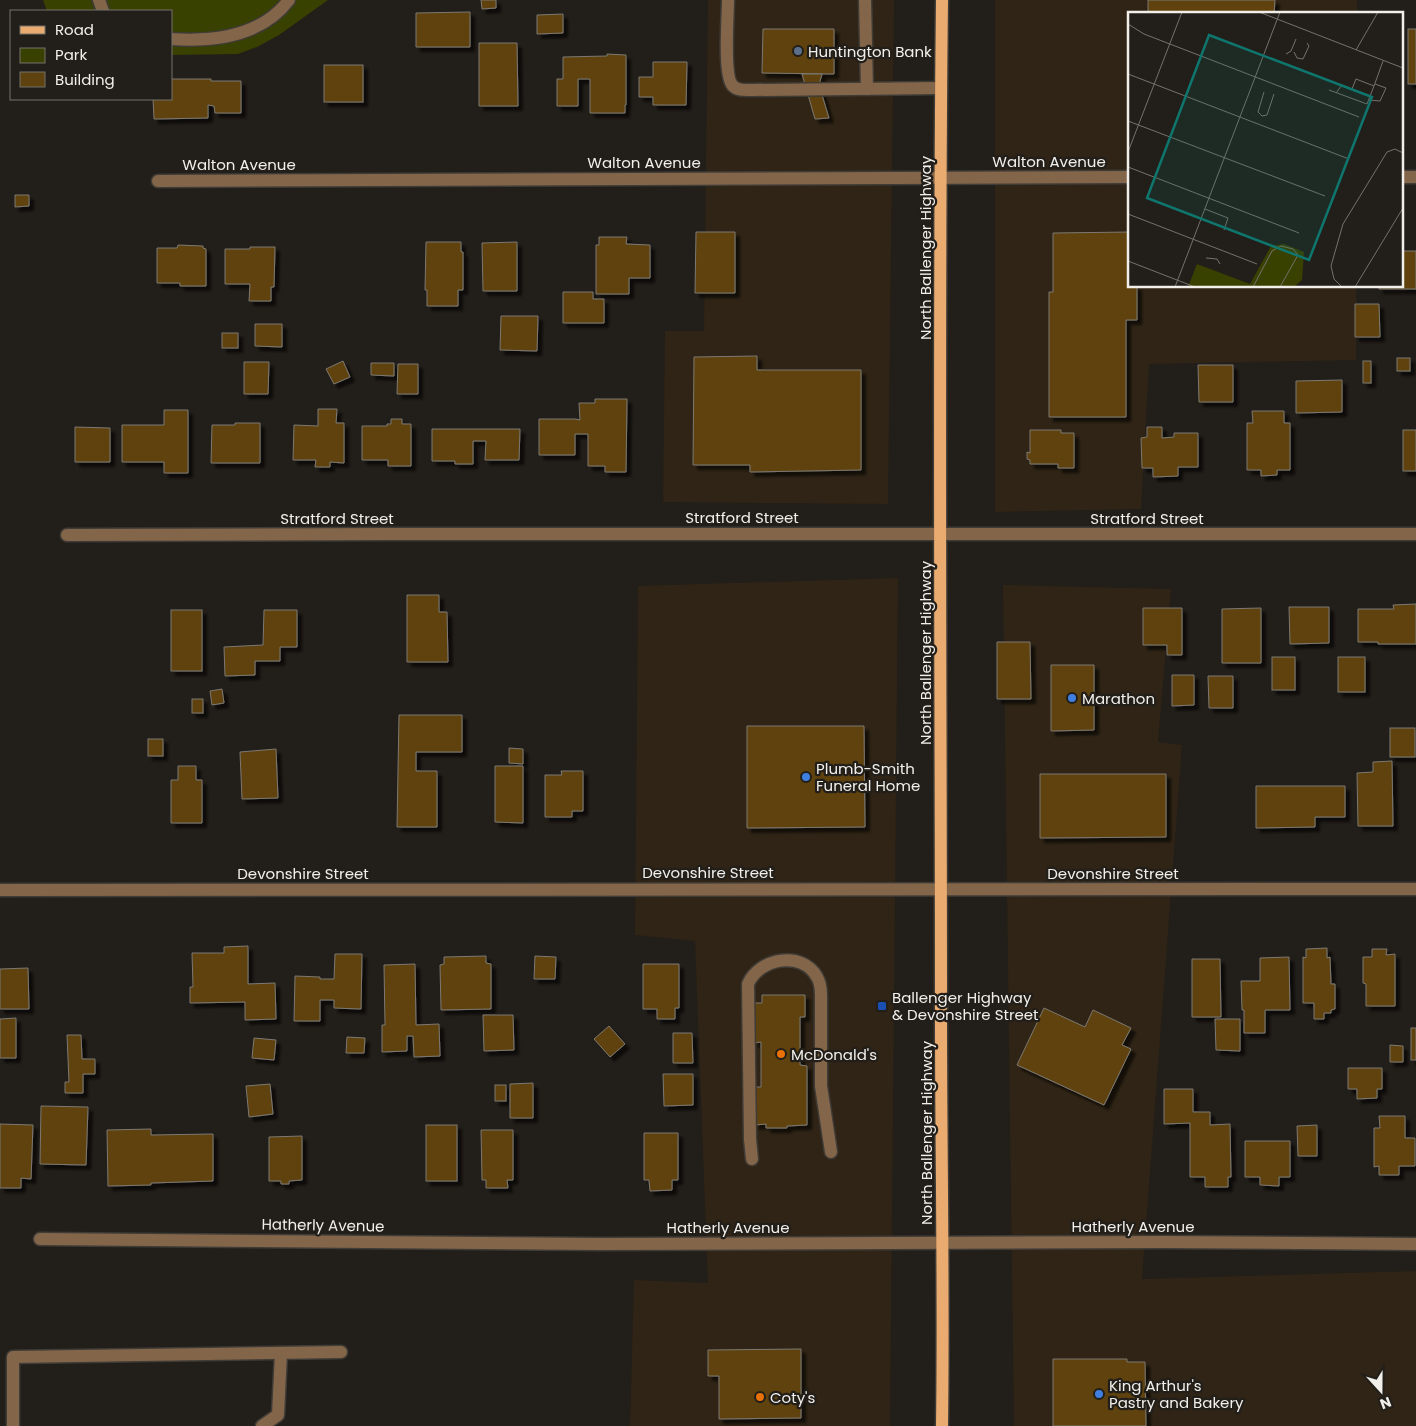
<svg xmlns="http://www.w3.org/2000/svg" width="1416" height="1426" viewBox="0 0 1416 1426" font-family="Poppins,sans-serif">
<style>
.commercial{fill:#2f2415}
.green{fill:#384100}
.building{fill:#5e420f;stroke:#7d7972;filter:url(#shadow)}
.lines{fill:none;stroke-linecap:round;stroke-linejoin:round}
.minor-casing{stroke:#3f3b36;stroke-width:15}
.major-casing{stroke:#3f3b36;stroke-width:15}
.minor{stroke:#836549;stroke-width:12}
.major{stroke:#e9ab6f;stroke-width:12}
.service-dot{fill:#5c6f8a;stroke:#221e19;stroke-width:2}
.shop-dot{fill:#3f7fe0;stroke:#221e19;stroke-width:2}
.transit-dot{fill:#1a4fb4;stroke:#221e19;stroke-width:2}
.food-dot{fill:#e8710a;stroke:#221e19;stroke-width:2}
.labels{text-anchor:middle;dominant-baseline:central;stroke-width:4.5;stroke-linejoin:round;paint-order:stroke}
.poi-label{font-size:15px;fill:#f2efeb;stroke:#221e19;text-anchor:start}
.street-label{font-size:15px;fill:#f2efeb;stroke:#221e19}
.inset-road{fill:none;stroke:#75726d;stroke-width:1}
.view{fill:#0f766e;fill-opacity:0.15;stroke:#0f766e;stroke-width:2.5}
.inset-edge{fill:none;stroke:#f2efeb;stroke-width:2.5}
</style>
<defs>
<filter id="shadow"><feDropShadow dx="4.5" dy="4.5" stdDeviation="1" flood-color="#0009"/></filter>
</defs>
<rect width="100%" height="100%" fill="#221e19"/>
<g class="commercial">
<path d="M708,0H894L888,504L663,502L665,331H704Z"/>
<path d="M995,0H1357V14H1130V286H1356V360L1149,364L1141,509L995,512Z"/>
<path d="M898,578L890,1426H630L634,1280L708,1283L695,941L635,935L638,586Z"/>
<path d="M1003,585L1171,589L1158,742L1182,745L1142,1279L1416,1271V1426H1014Z"/>
</g>
<path class="green" d="M43,0H328L279,35L257,47L238,54L171,55V11H47Z"/>
<g class="building">
<path d="M481,0H496V8L482,9Z"/>
<path d="M1148,0H1275L1274,14H1148Z"/>
<path d="M470,12V47H416V13Z"/>
<path d="M563,14V33L537,34V15Z"/>
<path d="M763,29H834V74L762,73Z"/>
<rect x="1408" y="29" width="8" height="55"/>
<path d="M479,43H517L518,106H479Z"/>
<path d="M607,54L626,55V105H625V113H590V79H578V106H557V79H563V57L607,56Z"/>
<path d="M653,62H687L686,105H653V97H639V77H653Z"/>
<rect x="324" y="65" width="39" height="37"/>
<path d="M802,74H822L819,85L829,118L815,119Z"/>
<path d="M171,79H211V81H241V113H215L214,106L208,105V118L154,119L153,99H171Z"/>
<path d="M15,195H29V206L15,207Z"/>
<path d="M696,232H735V293H695Z"/>
<path d="M1130,232V286H1137V320H1126V417H1049V292H1053V233Z"/>
<path d="M599,237H627L626,244L650,245V278H629V294H596V245H599Z"/>
<path d="M426,242H461V252H463V290H458V306H427V290H425Z"/>
<path d="M517,242V291H483L482,243Z"/>
<path d="M178,245L203,246V248L206,249V286H180V283H157V248H177Z"/>
<path d="M250,247H275L274,287H271V301H249L250,284H225V249H250Z"/>
<path d="M1402,251H1416V289H1379V286H1402Z"/>
<path d="M563,292H593V299H604V323H563Z"/>
<path d="M1355,304H1379L1380,337H1355Z"/>
<path d="M501,316H538L537,351L500,350Z"/>
<path d="M255,324H282V347L255,346Z"/>
<rect x="222" y="333" width="16" height="15"/>
<path d="M757,356V370H861V470L750,472V465H693L694,357Z"/>
<rect x="1397" y="358" width="13" height="13"/>
<path d="M343,361L350,377L334,384L326,369Z"/>
<rect x="1363" y="361" width="8" height="22"/>
<path d="M244,362H269L268,394H244Z"/>
<path d="M371,363H394V376L371,375Z"/>
<path d="M398,364H418V394H397Z"/>
<path d="M1198,365H1233V402H1199Z"/>
<path d="M1342,380V412L1296,413V381Z"/>
<path d="M595,399H627L626,472H605V466H588V434H575V455H539V419H575L580,420L579,403H595Z"/>
<path d="M318,409H337L336,423H344V463L330,462V467H315L316,460H293L294,425L318,426Z"/>
<path d="M164,410H188V473H164V462H122V425H164Z"/>
<path d="M1252,411H1284V423H1290V470H1277V475L1261,476V470H1247V423H1253Z"/>
<path d="M391,419H402V424H411V466H388V460H362V426H387V424H391Z"/>
<path d="M235,423H260V463H211L212,425H235Z"/>
<path d="M75,427L110,428V462H75Z"/>
<path d="M1147,427H1162V438L1174,437V433H1198V467H1178V476L1153,477V468H1142L1141,438L1147,437Z"/>
<path d="M432,429H520L519,460H485L486,441H473V464H455V461H432Z"/>
<path d="M1030,430H1061V433H1074V468H1058V464H1030V460L1027,459V452L1030,453Z"/>
<rect x="1403" y="430" width="13" height="41"/>
<path d="M407,595H439V612H447L448,662H407Z"/>
<path d="M1416,604V644H1378V642H1358V609H1394L1393,605Z"/>
<path d="M1289,607H1329V643L1290,644Z"/>
<path d="M1143,608H1182V655H1167V645H1143Z"/>
<path d="M1261,608V663H1222V609Z"/>
<rect x="171" y="610" width="31" height="61"/>
<path d="M264,610H297V647H280V661H255V675L225,676L224,647L263,645Z"/>
<path d="M997,642H1030L1031,699H997Z"/>
<rect x="1272" y="657" width="23" height="33"/>
<rect x="1338" y="657" width="27" height="35"/>
<path d="M1051,665H1094V730L1051,731Z"/>
<path d="M1172,675H1194V705L1172,706Z"/>
<path d="M1208,676H1233V708H1209Z"/>
<path d="M222,689L224,703L212,705L210,691Z"/>
<rect x="192" y="699" width="11" height="14"/>
<path d="M399,715H462V752H416V771H437V827H397Z"/>
<path d="M747,726H864L865,827L747,828Z"/>
<rect x="1390" y="728" width="25" height="29"/>
<rect x="148" y="739" width="15" height="17"/>
<path d="M509,748L523,749V764L509,763Z"/>
<path d="M276,749L278,798L242,799L240,752Z"/>
<path d="M1392,761L1393,826H1358L1357,773L1373,772V762Z"/>
<path d="M178,766H196V780H202V823H171V780H178Z"/>
<path d="M495,766H523V823L495,822Z"/>
<path d="M561,771H583V811H572V817H545V775H562Z"/>
<path d="M1040,774H1166V837L1040,838Z"/>
<path d="M1256,786H1345V817H1315V827L1256,828Z"/>
<path d="M248,946V984L275,983L276,1019L245,1020V1002L190,1003V987H193L192,953H224V947Z"/>
<path d="M1327,948V958L1330,957L1331,984H1335V1009L1331,1010V1013H1324V1019H1314V1003H1303V957L1306,958V949Z"/>
<path d="M1372,949H1387L1386,955L1395,954V1006H1366V984L1363,983V957H1372Z"/>
<path d="M335,954H362L361,1009L334,1008V1000H320V1021H294L295,976L320,977V979H334Z"/>
<path d="M486,956V963L491,964V1009L441,1010L440,965L444,964V957Z"/>
<path d="M535,956L556,957L555,979H534Z"/>
<path d="M1289,957L1290,1010H1265V1033H1244V1010H1242L1241,981H1260V958Z"/>
<path d="M1192,959H1220L1221,1017H1192Z"/>
<path d="M415,964L416,1025L439,1024L440,1056L414,1057L413,1036H407V1051L382,1052V1025H385L384,965Z"/>
<path d="M643,964H679V1008H675V1019H657V1009H643Z"/>
<path d="M28,968L29,1009H0V969Z"/>
<path d="M762,995H805V1017H800V1065L807,1066V1125L787,1126V1128H766V1124L755,1125L754,1087H761V1042L754,1043V1003H762Z"/>
<path d="M1044,1008L1085,1027L1093,1010L1131,1028L1122,1045L1131,1049L1104,1105L1017,1065Z"/>
<path d="M483,1015H513L514,1050L484,1051Z"/>
<path d="M16,1018V1058H0V1019Z"/>
<path d="M1215,1019H1240V1051L1216,1050Z"/>
<path d="M609,1026L625,1044L610,1057L594,1039Z"/>
<rect x="1411" y="1028" width="5" height="32"/>
<path d="M673,1033H692L693,1063H673Z"/>
<path d="M67,1035H81L82,1059H95V1074H83V1093H65V1082H69Z"/>
<path d="M347,1037L365,1038L364,1053H346Z"/>
<path d="M254,1038L276,1040L274,1060L252,1058Z"/>
<path d="M1390,1045L1403,1046V1062H1390Z"/>
<path d="M1348,1068H1382V1089H1377V1098L1357,1099V1089H1348Z"/>
<path d="M663,1074H693V1105L664,1106Z"/>
<path d="M533,1083V1118H510V1084Z"/>
<path d="M270,1084L273,1114L249,1117L246,1086Z"/>
<rect x="495" y="1085" width="11" height="16"/>
<path d="M1164,1089H1193V1112H1210V1125L1230,1124L1231,1177H1228V1187H1205V1177H1190V1123L1164,1124Z"/>
<path d="M41,1106L88,1107L86,1165L40,1164Z"/>
<path d="M1379,1116H1405V1138H1415V1166H1399V1175H1379V1166L1374,1167V1128H1380Z"/>
<path d="M0,1124L33,1125L31,1179L21,1178V1188H0Z"/>
<rect x="426" y="1125" width="31" height="56"/>
<path d="M1317,1125V1156H1298L1297,1126Z"/>
<path d="M151,1129V1135L213,1134V1181L151,1183V1185L108,1186L107,1130Z"/>
<path d="M481,1130H513V1180H507L508,1188H486V1180H482Z"/>
<path d="M644,1133H678V1180H672V1190L650,1191L649,1180H644Z"/>
<path d="M302,1136V1180L289,1181V1184H281V1181H269V1137Z"/>
<path d="M1245,1141H1290V1177H1279V1186L1260,1185V1177H1245Z"/>
<path d="M801,1349V1418L719,1419V1376H708V1350Z"/>
<path d="M1053,1359H1127V1362H1145L1146,1426H1053Z"/>
</g>
<g class="lines">
<defs>
<g id="minor">
<path d="M99,0L103,11"/>
<path d="M728,0C728,16 723,77 733,86C738,91 746,90 752,90L941,88"/>
<path d="M865,0L867,89"/>
<path d="M171,39C214,42 262,36 289,0"/>
<path d="M1402,177H1416"/>
<path d="M158,181L1130,177"/>
<path d="M67,535L390,534H1416"/>
<path d="M0,890L1416,889"/>
<path d="M752,1159L750,1139L748,984C759,958 802,950 817,977C820,982 821,990 821,996V1086L831,1152"/>
<path d="M40,1239L601,1244L1162,1242L1416,1244"/>
<path d="M13,1426V1357L341,1352"/>
<path d="M262,1426L278,1415L281,1353"/>
</g>
<path id="major" d="M942,0C938,339 941,678 941,1018C941,1154 944,1290 942,1426"/>
</defs>
<use href="#minor" class="minor-casing"/>
<use href="#major" class="major-casing"/>
<use href="#minor" class="minor"/>
<use href="#major" class="major"/>
</g>
<circle class="service-dot" cx="798" cy="51" r="5"/>
<g class="shop-dot">
<circle cx="1072" cy="698" r="5"/>
<circle cx="806" cy="777" r="5"/>
<circle cx="1099" cy="1394" r="5"/>
</g>
<rect class="transit-dot" x="877" y="1001" width="10" height="10" rx="2.5"/>
<g class="food-dot">
<circle cx="781" cy="1054" r="5"/>
<circle cx="760" cy="1397" r="5"/>
</g>
<g class="labels">
<g class="poi-label">
<text x="808" y="51">Huntington Bank</text>
<text x="1082" y="698">Marathon</text>
<text x="816" y="768">Plumb-Smith<tspan x="816" dy="17">Funeral Home</tspan></text>
<text x="892" y="997">Ballenger Highway<tspan x="892" dy="17">&amp; Devonshire Street</tspan></text>
<text x="791" y="1054">McDonald's</text>
<text x="1109" y="1385">King Arthur's<tspan x="1109" dy="17">Pastry and Bakery</tspan></text>
<text x="770" y="1397">Coty's</text>
</g>
<g class="street-label">
<text x="1049" y="161">Walton Avenue</text>
<text x="644" y="162">Walton Avenue</text>
<text x="239" y="164">Walton Avenue</text>
<text transform="translate(925 248) rotate(-90)">North Ballenger Highway</text>
<text x="742" y="517">Stratford Street</text>
<text x="337" y="518">Stratford Street</text>
<text x="1147" y="518">Stratford Street</text>
<text transform="translate(925 653) rotate(-90)">North Ballenger Highway</text>
<text x="708" y="872">Devonshire Street</text>
<text x="303" y="873">Devonshire Street</text>
<text x="1113" y="873">Devonshire Street</text>
<text transform="translate(926 1133) rotate(-90)">North Ballenger Highway</text>
<text transform="translate(323 1225) rotate(1)">Hatherly Avenue</text>
<text x="1133" y="1226">Hatherly Avenue</text>
<text x="728" y="1227">Hatherly Avenue</text>
</g>
</g>
<g transform="translate(1128 12)">
<rect width="275" height="275" fill="#221e19"/>
<path d="M156,232L176,240L174,268L166,275H60L69,252L122,272L143,234Z" fill="#384100"/>
<path class="inset-road" d="M131,0L275,56M0,12L16,22L231,105M228,38L250,0M166,40L169,46L175,47L181,34L179,31M158,42L163,39L168,27M0,62L221,147M246,74L255,49M201,78L239,92L246,74L228,67L224,77L242,84M136,80L130,100L134,104L139,103L146,82M208,81L214,73L224,77M241,88L252,89L258,76L247,72M0,109L197,184M0,140L54,0M0,155L171,221M77,197L100,206L96,218M0,202L129,252M78,246L89,247L92,252M0,249L67,275M47,275L152,0M125,275L144,239L153,234L165,237L170,243L152,275M214,275L206,267L203,254L215,212L259,140L267,137L275,141M227,275L275,196"/>
<path class="view" d="M81,23L244,85L181,248L19,186Z"/>
<rect width="275" height="275" class="inset-edge"/>
</g>
<rect x="10" y="10" width="162" height="90" fill="#221e19" stroke="#75726d"/>
<rect x="20" y="26" width="25" height="8" fill="#e9ab6f" stroke="#75726d"/>
<text x="55" y="35" font-size="15" fill="#f2efeb">Road</text>
<rect x="20" y="48" width="25" height="15" fill="#384100" stroke="#75726d"/>
<text x="55" y="60" font-size="15" fill="#f2efeb">Park</text>
<rect x="20" y="72" width="25" height="15" fill="#5e420f" stroke="#75726d"/>
<text x="55" y="85" font-size="15" fill="#f2efeb">Building</text>
<g transform="translate(1381 1391) rotate(159)" stroke="#221e19" stroke-width="4" paint-order="stroke">
<path d="M0-4L9 19L0 12L-9 19Z" fill="#f2efeb"/>
<text y="-8" font-size="14" font-weight="bold" text-anchor="middle" fill="#f2efeb">N</text>
</g>
</svg>
